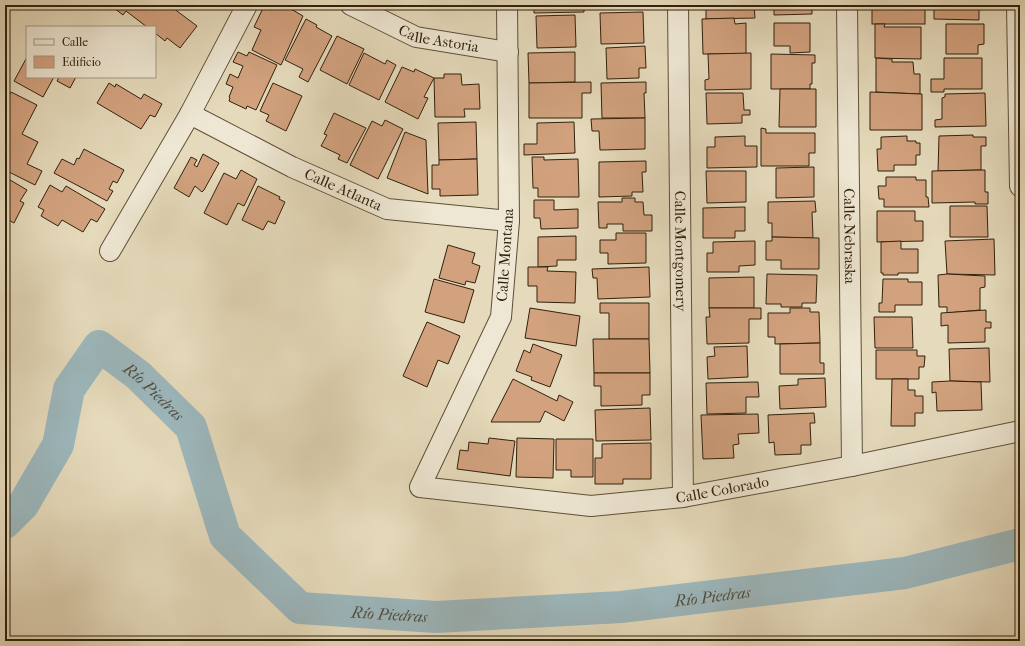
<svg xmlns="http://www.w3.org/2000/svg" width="1025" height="646" viewBox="0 0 1025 646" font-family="'IM FELL French Canon',serif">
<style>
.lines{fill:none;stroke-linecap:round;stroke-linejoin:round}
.river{stroke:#9cb7bc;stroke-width:32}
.building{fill:#d2a27f;stroke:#32210c}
.minor-casing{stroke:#5f4f38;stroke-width:22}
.minor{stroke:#eee7d3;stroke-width:20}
.labels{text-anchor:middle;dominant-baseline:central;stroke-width:3.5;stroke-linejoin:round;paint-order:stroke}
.street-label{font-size:15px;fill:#32210c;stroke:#eee7d3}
.water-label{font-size:16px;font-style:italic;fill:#524e41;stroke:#eee7d3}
</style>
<rect width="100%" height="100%" fill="#e5dabb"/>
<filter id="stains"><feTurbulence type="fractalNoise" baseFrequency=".005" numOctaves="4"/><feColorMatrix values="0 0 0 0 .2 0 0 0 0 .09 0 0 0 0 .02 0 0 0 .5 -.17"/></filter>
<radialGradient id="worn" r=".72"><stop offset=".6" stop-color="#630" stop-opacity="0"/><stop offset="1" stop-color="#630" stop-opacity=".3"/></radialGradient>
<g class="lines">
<path class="river" id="s1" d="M5,523L23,505L58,445L69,389L99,346L138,375L191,427L225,536L300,608L436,617L621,607L905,573L1020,544"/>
</g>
<g class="building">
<path d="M110,5H169L197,26L180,48L167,38L165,41L155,33V27H147L126,11L123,15Z"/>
<path d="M274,5H284L303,16L281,65L252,50L261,30L254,27L264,6L272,10Z"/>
<path d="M530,5H584V12L534,13V7H530Z"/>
<path d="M597,5H646V6L597,8Z"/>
<path d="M706,5H754L755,18L706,19Z"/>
<path d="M774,5H812V14L774,15Z"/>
<rect x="872" y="5" width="53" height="19"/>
<path d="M934,5H979V20L934,19Z"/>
<path d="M643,12L644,43L601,44L600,13Z"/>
<path d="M575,15L576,47L537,48L536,16Z"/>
<path d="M734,18L735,24L746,23V54H703L702,19Z"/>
<path d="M306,19L317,25L316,27L332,36L308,82L299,77L303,69L285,60Z"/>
<path d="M774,23H810V52L790,53V46H774Z"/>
<path d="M875,24H885L884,27H921V59L875,58Z"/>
<path d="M946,24H984V44L978,45V54H946Z"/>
<path d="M337,36L364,49L347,84L320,70Z"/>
<path d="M645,46L646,68H639V78L607,79L606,48Z"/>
<path d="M238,52L247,56L249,52L277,65L256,110L247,106L246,109L229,101L230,98L229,97L233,87L226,84L230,74L238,78L243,66L233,62Z"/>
<path d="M575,52V82L529,83L528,53Z"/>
<path d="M364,53L385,64L387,60L396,65L379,100L349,85Z"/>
<path d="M751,53V89L705,90V80L709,79L708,54Z"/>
<path d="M771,54L815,55V63H812V84H810V89H771Z"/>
<path d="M27,57V77H54L43,97L14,81Z"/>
<path d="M876,58L892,59V62H913L914,74H920V94L876,92Z"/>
<path d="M944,58H982V89H944V92H931V79H944Z"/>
<path d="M402,67L414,72L415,69L434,78L424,97L428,98L418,119L385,102Z"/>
<path d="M444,74H461L462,85L479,84L480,109H464L465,117H435L434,78H444Z"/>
<path d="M59,77H76L70,88L57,81Z"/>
<path d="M591,82V93H582V118H529V83Z"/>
<path d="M646,82V93H644L645,118H602L601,83Z"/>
<path d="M109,83L115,87L116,84L141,99L144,94L162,104L155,117L150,115L141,129L97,103Z"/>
<path d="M273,83L302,96L286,131L266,121L269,115L260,111Z"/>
<path d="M780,89H816V127H779Z"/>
<path d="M11,92L37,105L22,134L38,142L27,164L42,171L35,185L5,170V103Z"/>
<path d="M870,92L922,94V130H870Z"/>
<path d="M706,93H743L744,110H750V115H742V123L707,124Z"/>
<path d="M985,93L986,126L935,127V120L942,119V98L945,97V94Z"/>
<path d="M334,113L366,128L347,163L338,159L340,155L321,146L327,135L324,134Z"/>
<path d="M645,118V149L600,150L599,131H592L591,119Z"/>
<path d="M385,120L403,129L378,179L350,165L372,121L382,126Z"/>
<path d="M476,122L477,159L439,160L438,123Z"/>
<path d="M574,122L575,153L524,155V144H537V123Z"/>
<path d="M761,128L766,129V133H815V153H809V166H761Z"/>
<path d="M405,132L426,140L428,194L387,178Z"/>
<path d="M973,135V137H986V146H981V170L938,171L939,136Z"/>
<path d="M745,136V146H757V167L707,168V147H715V137Z"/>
<path d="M907,136V141H916V143H920V155H916V165H894V171H878L877,149H881V137Z"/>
<path d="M84,149L124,170L117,183L113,181L109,189L113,191L107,201L54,173L62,159L74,165L77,158L79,159Z"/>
<path d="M203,154L219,163L204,190L202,192L195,186L189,197L174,188L191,157L197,160L194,165L197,167Z"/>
<path d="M532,157H544V160L578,159L579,197H538V188H533Z"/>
<path d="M477,159L478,195L440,196V189H432V165H439V160Z"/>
<path d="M646,161V172H642L643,192H632V196L599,197V162Z"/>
<path d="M814,167V197L776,198V168Z"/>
<path d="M241,170L257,179L244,206L238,203L227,225L204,213L224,173L236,179Z"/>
<path d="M981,170H985V192H988V204H975V202L932,203V171Z"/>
<path d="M706,171H746V202L707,203Z"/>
<path d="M5,177L27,190L20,201L24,203L14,223L5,218Z"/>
<path d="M886,177H916V180H926V197H928L929,207H884V199H879L878,186H886Z"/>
<path d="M50,185L62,192L66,186L105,209L97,222L91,219L83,232L62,220L58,226L41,216L44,210L38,207Z"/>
<path d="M258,186L280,197L279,199L285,202L275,224L268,221L263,230L242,220Z"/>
<path d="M622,198H635V202H643L644,215H652V231H623V224H607V228H599L598,202H622Z"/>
<path d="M534,200H554V210L578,209V228L541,229L540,218H534Z"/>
<path d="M815,201L816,212H812L813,238L772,237V223H768V202Z"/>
<path d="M950,206H987L988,237H950Z"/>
<path d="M745,207V231H735V238H703V208Z"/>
<path d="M877,211H915V221H923V241L877,242Z"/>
<path d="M616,233H646V263L608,264V253H600V240H616Z"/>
<path d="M576,236V260H557V266L538,267V237Z"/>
<path d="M772,237L819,238V269H781V260H766V241H772Z"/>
<path d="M994,239L995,275L947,274L945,241Z"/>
<path d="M755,241V265L739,266V272H707V253H713V242Z"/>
<path d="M901,241V249H918V273H898V275H883V273H881V242Z"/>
<path d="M448,245L475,253L472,263L480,266L475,283L466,281L465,285L439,278Z"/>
<path d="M528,267H548L547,271L576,272L575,303L537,302V286H528Z"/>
<path d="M649,267L650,297L598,299L597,278H593L592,269Z"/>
<path d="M767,274L817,275L816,303H802V307H781V304H766Z"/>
<path d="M947,274L985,276V287L980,288V310L947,313V307H939L938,275Z"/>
<path d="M754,277V308H709V278Z"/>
<path d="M434,279L474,290L464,323L425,312Z"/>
<path d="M883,279H908V282H922V305H895V312H879V303H882Z"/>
<path d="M600,303H649V339H609V313H600Z"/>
<path d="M530,308L580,316L576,346L525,338Z"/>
<path d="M709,308H761V319H749V343L707,344L706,317H710Z"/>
<path d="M790,308H810V312H819L820,343L775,344V337H768V313H790Z"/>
<path d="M986,310V322H991V328H985V342L948,343V325L941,326V313Z"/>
<path d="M874,317H912L913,348H875Z"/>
<path d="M427,322L460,336L448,364L438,360L427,387L403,376Z"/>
<path d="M593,339H649L650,373H594Z"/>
<path d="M820,343V363H824V374H780V344Z"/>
<path d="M533,344L562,355L550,387L531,380L532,377L516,371L524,350L530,353Z"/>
<path d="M747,346L748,377L708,379L707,357L715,356L714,347Z"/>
<path d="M989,348L990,382L950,381L949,349Z"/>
<path d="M876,350H917V356H925L924,367H919V379H876Z"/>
<path d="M594,373H650V395H642V405L601,406V386H594Z"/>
<path d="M825,378L826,407L780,409L779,386L798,385V379Z"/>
<path d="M513,379L557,401L559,395L573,402L564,421L545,411L540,422H491Z"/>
<path d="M892,379H908V390H915V396H923V413H915V426H891Z"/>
<path d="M950,381L981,382L982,410L937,411L936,392L932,393V382Z"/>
<path d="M758,382L759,397H746V413L707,414L706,383Z"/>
<path d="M650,408L651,440L596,441L595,410Z"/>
<path d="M814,413L815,423H810L811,445H801V454L775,455L774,442L769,443L768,415Z"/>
<path d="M758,414L759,433L738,434L739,444L733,445L734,458L703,459L701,415Z"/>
<path d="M489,438L515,441L510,476L457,469L460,450L468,451L469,442L488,444Z"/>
<path d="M517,438L554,439L553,478L516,477Z"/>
<path d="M556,439H593V477H571V470H556Z"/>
<path d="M651,443V479H623V484H595V458H602V444Z"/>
</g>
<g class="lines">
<defs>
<g id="minor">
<path id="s2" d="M351,5L416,37L508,52"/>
<path id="s3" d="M507,5L509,221L501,317L420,487L591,506L683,497L852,466L1020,431"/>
<path id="s4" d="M678,5L683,497"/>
<path id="s5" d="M847,5L852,466"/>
<path d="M1017,5L1020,186"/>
<path id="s6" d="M190,114L292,167L387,209L509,221"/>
<path d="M110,251L190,114L247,5"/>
</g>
</defs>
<use href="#minor" class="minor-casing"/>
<use href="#minor" class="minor"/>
</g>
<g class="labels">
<g class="street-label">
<text stroke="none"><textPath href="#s2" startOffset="95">Calle Astoria</textPath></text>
<text stroke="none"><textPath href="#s6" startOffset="171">Calle Atlanta</textPath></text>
<text stroke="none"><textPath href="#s5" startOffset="231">Calle Nebraska</textPath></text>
<text stroke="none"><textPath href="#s4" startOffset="246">Calle Montgomery</textPath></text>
<text transform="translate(505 255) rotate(-86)">Calle Montana</text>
<text stroke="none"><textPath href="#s3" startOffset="805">Calle Colorado</textPath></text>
</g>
<g class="water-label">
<text stroke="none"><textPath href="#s1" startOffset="276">Río Piedras</textPath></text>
<text stroke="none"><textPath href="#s1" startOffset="959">Río Piedras</textPath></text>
<text stroke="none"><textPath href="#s1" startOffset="635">Río Piedras</textPath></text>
</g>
</g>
<rect width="1025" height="646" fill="none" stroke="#e5dabb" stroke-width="20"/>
<rect x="6" y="6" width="1013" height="634" fill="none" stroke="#32210c" stroke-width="2"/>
<rect x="10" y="10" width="1005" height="626" fill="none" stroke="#32210c"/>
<rect x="26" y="26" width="130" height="52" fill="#eee7d3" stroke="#a39883"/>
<rect x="34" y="39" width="20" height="6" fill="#eee7d3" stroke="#a39883"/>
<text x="62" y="46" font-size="12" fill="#32210c">Calle</text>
<rect x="34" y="56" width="20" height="12" fill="#d2a27f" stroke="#a39883"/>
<text x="62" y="66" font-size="12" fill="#32210c">Edificio</text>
<rect width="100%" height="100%" filter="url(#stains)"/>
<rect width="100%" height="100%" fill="url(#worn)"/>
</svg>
